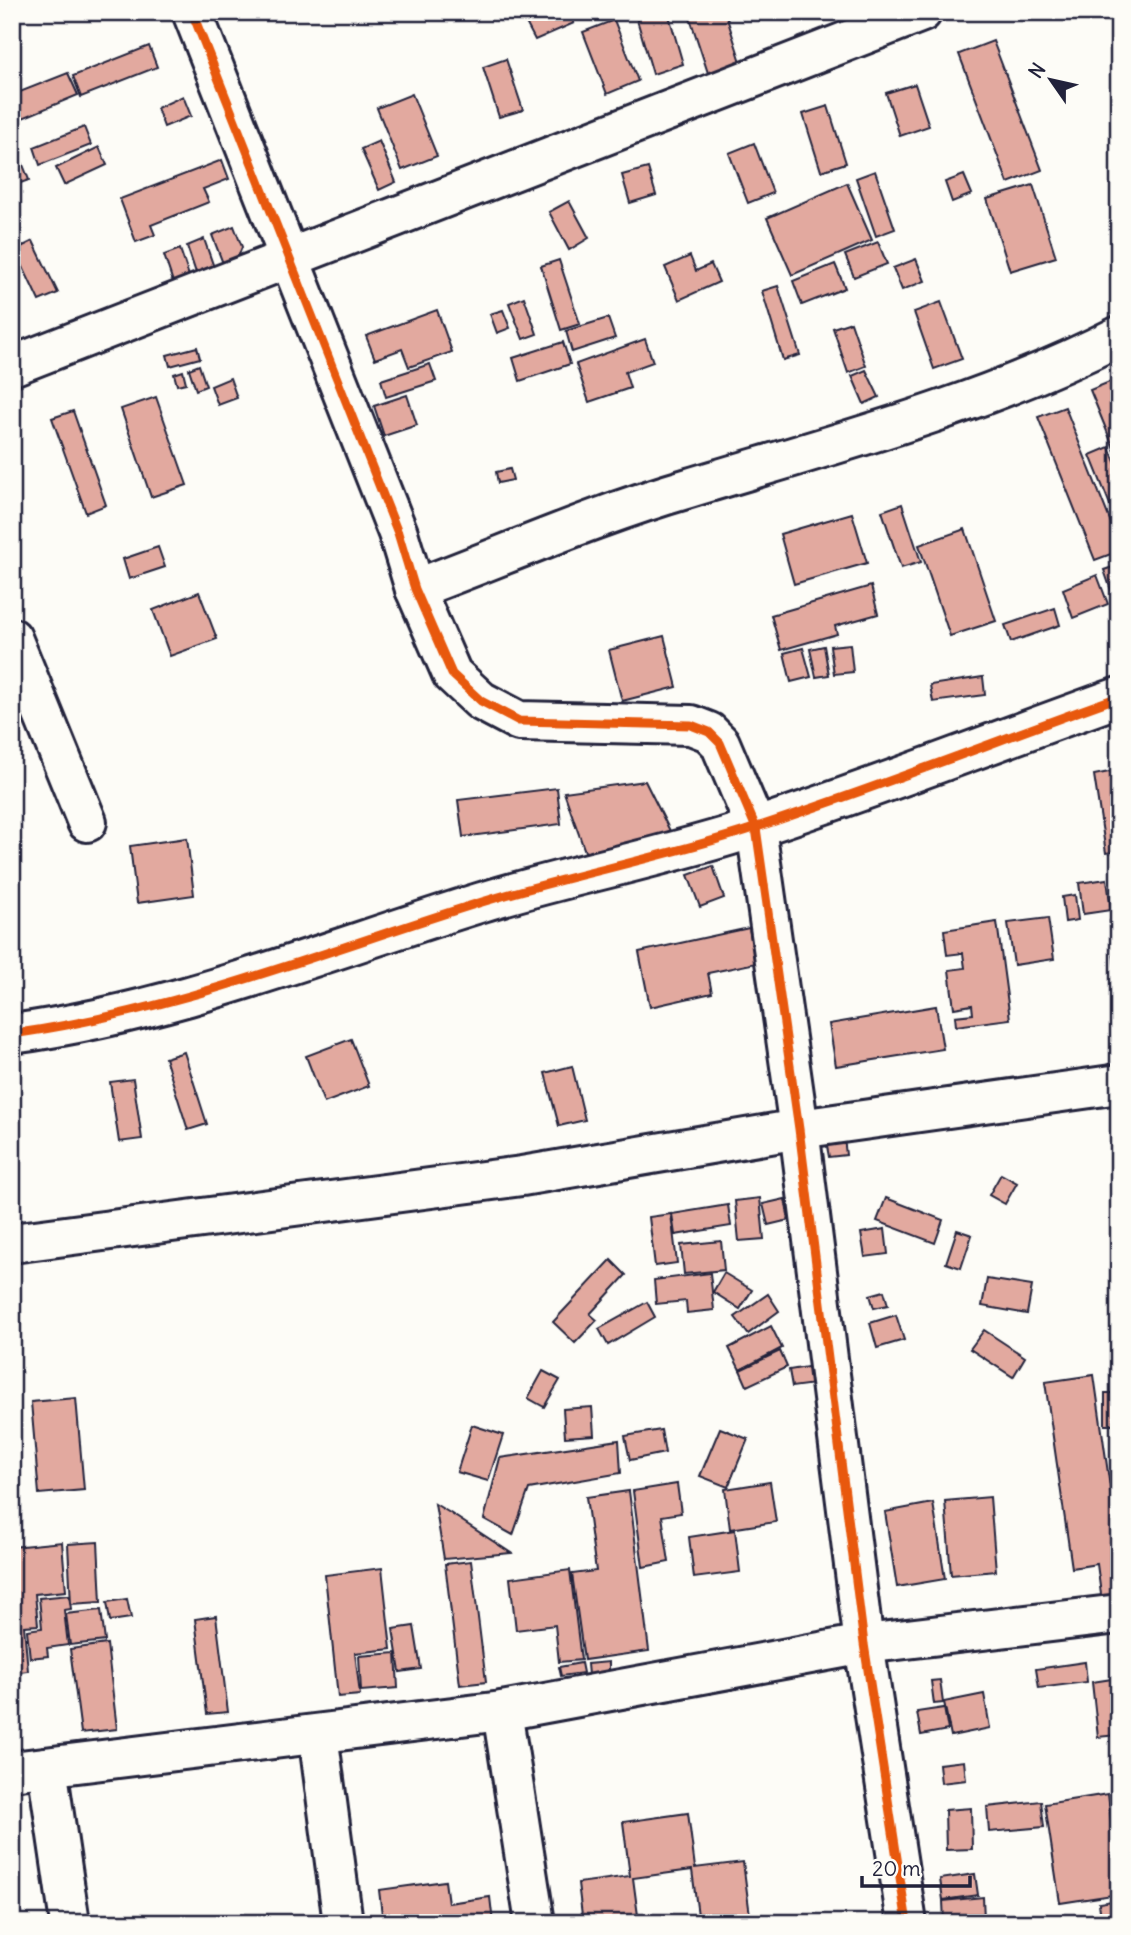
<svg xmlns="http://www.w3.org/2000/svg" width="1131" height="1935" viewBox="0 0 1131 1935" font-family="Delius,sans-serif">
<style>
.building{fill:#e2a99f;stroke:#22223b;stroke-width:2}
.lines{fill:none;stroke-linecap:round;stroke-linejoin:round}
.minor-casing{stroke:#22223b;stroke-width:44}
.minor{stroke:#fdfcf7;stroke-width:38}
.cycleway-casing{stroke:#fdfcf7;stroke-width:13}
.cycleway{stroke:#e8590c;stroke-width:9}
</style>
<rect width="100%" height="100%" fill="#fdfcf7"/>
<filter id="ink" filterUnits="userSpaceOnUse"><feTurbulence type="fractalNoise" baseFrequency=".0143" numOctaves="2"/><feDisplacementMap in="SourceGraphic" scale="14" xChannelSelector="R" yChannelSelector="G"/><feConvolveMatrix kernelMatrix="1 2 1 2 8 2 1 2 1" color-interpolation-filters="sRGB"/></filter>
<g filter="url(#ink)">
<g class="building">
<path d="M537,12H568L574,23L535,40L524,19Z"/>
<path d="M668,12L683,64L653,74L635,13Z"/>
<path d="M688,12H725L742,65L709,76Z"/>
<path d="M614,20L638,81L607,94L583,32Z"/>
<path d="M993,41L1042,170L1008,183L959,54Z"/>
<path d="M149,46L157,67L81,97L73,76Z"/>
<path d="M506,59L523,110L499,117L483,67Z"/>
<path d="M68,73L78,95L18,120L12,95Z"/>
<path d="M915,84L929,126L900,136L886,93Z"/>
<path d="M412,94L437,156L402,170L377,108Z"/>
<path d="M183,96L191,116L164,127L157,108Z"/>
<path d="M828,106L846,163L821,171L803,114Z"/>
<path d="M84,127L91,145L40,165L34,147Z"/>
<path d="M12,137L29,180L12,186Z"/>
<path d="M379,141L396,182L379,190L361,149Z"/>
<path d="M754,143L773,193L748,203L729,153Z"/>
<path d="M99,147L107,165L64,185L56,168Z"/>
<path d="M222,160L229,179L203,189L209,202L151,225L155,235L136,242L120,199Z"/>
<path d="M648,168L656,195L630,203L622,175Z"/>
<path d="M875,171L895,229L876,236L856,178Z"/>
<path d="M964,175L972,194L952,202L945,182Z"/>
<path d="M847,183L872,240L792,275L767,218Z"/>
<path d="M1033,185L1056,257L1010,271L987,199Z"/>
<path d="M569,201L589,238L569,250L549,212Z"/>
<path d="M234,226L242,247L236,262L224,266L212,235Z"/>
<path d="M204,239L216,273L198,279L187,246Z"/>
<path d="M33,241L58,293L39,301L15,250Z"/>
<path d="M878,242L887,264L854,277L845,255Z"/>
<path d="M180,249L191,282L175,288L164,255Z"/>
<path d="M690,256L696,271L711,264L719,282L679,300L665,267Z"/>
<path d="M916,259L925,281L902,290L893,268Z"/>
<path d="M559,260L580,324L561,330L541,266Z"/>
<path d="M835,264L845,288L802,305L793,281Z"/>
<path d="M778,286L800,355L783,360L762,291Z"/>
<path d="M524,297L537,334L523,339L509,303Z"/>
<path d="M941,302L962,359L934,369L914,312Z"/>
<path d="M437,310L452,352L409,367L402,349L375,359L366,336Z"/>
<path d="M503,310L510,328L497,333L490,314Z"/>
<path d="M608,318L615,338L572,352L566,331Z"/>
<path d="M851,322L866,366L848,373L833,328Z"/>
<path d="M645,339L653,362L625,372L630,388L589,402L576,364Z"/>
<path d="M563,342L570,364L520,381L513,358Z"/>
<path d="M197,347L200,358L170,366L167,355Z"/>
<path d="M430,364L436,381L386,397L381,380Z"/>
<path d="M199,365L206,386L196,390L189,369Z"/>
<path d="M866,370L879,397L864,404L852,376Z"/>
<path d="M183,371L186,383L177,385L174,374Z"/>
<path d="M230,378L237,398L218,405L211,386Z"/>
<path d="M1119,378V456H1117L1090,390Z"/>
<path d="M407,395L417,425L384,436L374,406Z"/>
<path d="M156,397L187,485L151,497L121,409Z"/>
<path d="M1065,407L1119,543V551L1095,560L1038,417Z"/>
<path d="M73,411L106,505L86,513L52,418Z"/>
<path d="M1109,447L1119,472V527L1090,455Z"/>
<path d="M510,469L513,480L498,483L496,472Z"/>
<path d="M902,504L921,562L901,568L882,511Z"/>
<path d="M852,513L867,563L794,584L780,534Z"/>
<path d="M965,529L996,621L950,636L919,545Z"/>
<path d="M158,547L165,567L129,579L123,559Z"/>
<path d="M1119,565V591L1112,593L1104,570Z"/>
<path d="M1097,575L1108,604L1073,618L1063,589Z"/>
<path d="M871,586L878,614L835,626L837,634L781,650L771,615Z"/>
<path d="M199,592L217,639L170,656L153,610Z"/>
<path d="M1055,608L1060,625L1011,642L1005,625Z"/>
<path d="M664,636L677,687L622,701L609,650Z"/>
<path d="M850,644L853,672L834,674L830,646Z"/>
<path d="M824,646L829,675L816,677L810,649Z"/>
<path d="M803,648L811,677L791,682L784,653Z"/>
<path d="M983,677L985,695L933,702L930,685Z"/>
<path d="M1114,771L1119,803V851L1106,853L1094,775Z"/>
<path d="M645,781L670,831L588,860L564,792Z"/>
<path d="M557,788L561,824L463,837L458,800Z"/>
<path d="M187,838L194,895L137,903L130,846Z"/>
<path d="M713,866L724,898L700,907L688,875Z"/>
<path d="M1107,879L1111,910L1083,914L1079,883Z"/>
<path d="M1075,895L1078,920L1065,922L1062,897Z"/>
<path d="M1048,918L1054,959L1014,965L1008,923Z"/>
<path d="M1119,920V1007L1110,921Z"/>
<path d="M997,922L1010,1019L956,1026L955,1016L973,1014L972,1005L954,1008L949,970L965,968L963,953L947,955L944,930Z"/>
<path d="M749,928L756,963L708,973L712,993L650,1007L639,952Z"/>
<path d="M936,1006L943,1049L836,1066L829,1024Z"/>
<path d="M351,1039L369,1086L324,1103L306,1056Z"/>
<path d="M184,1052L207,1124L188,1130L165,1058Z"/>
<path d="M572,1066L585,1120L559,1126L545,1073Z"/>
<path d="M133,1079L142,1139L119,1142L110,1082Z"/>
<path d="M844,1138L846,1155L829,1157L826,1141Z"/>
<path d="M1001,1174L1017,1183L1005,1204L989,1195Z"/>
<path d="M760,1198L764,1239L739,1241L735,1201Z"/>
<path d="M886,1198L943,1220L935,1243L877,1221Z"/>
<path d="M785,1199L789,1220L768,1225L763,1204Z"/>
<path d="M728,1205L731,1226L675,1235L672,1214Z"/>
<path d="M671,1214L677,1263L655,1266L649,1217Z"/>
<path d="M885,1229L888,1254L865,1257L861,1233Z"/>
<path d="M957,1230L972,1235L961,1268L946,1263Z"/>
<path d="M721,1241L724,1270L684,1274L681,1245Z"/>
<path d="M611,1260L626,1275L590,1314L597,1320L575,1343L553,1322Z"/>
<path d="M710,1273L714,1310L687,1313L686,1301L656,1304L654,1280Z"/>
<path d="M724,1273L752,1290L740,1309L713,1292Z"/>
<path d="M987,1279L1032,1286L1027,1314L982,1306Z"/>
<path d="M884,1291L888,1305L874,1308L870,1295Z"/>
<path d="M768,1294L779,1311L748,1334L735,1317Z"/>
<path d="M647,1302L655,1317L608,1345L599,1329Z"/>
<path d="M896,1315L904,1340L877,1348L870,1323Z"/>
<path d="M771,1326L782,1348L740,1370L729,1348Z"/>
<path d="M984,1330L1025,1357L1013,1377L970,1349Z"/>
<path d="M780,1351L787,1367L747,1386L740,1370Z"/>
<path d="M820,1365L822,1383L792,1387L789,1370Z"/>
<path d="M543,1371L560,1380L544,1407L528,1398Z"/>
<path d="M1094,1375L1119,1550V1600L1102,1602L1097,1564L1072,1568L1045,1382Z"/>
<rect x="1105" y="1393" width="14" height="32"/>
<path d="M76,1398L84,1490L39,1494L31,1402Z"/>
<path d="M592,1407L594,1435L565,1437L563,1409Z"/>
<path d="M472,1425L503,1435L488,1481L457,1472Z"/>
<path d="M720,1428L748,1439L728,1487L700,1476Z"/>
<path d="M661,1430L665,1453L630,1460L625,1436Z"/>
<path d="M619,1440L621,1473L529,1489L513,1535L484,1519L500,1458Z"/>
<path d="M1119,1465V1513L1113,1466Z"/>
<path d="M770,1482L776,1522L730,1529L725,1489Z"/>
<path d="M677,1484L681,1513L662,1516L669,1562L643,1567L633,1491Z"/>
<path d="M629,1491L649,1651L584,1660L572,1574L596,1571L586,1497Z"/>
<path d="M990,1497L996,1571L951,1575L945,1501Z"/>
<path d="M933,1503L945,1579L897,1587L885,1512Z"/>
<path d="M435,1504L450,1513L511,1553L444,1559Z"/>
<path d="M735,1530L740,1572L694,1578L689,1537Z"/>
<path d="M62,1542L66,1591L35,1594L38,1625L24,1626L28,1671L12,1673V1547Z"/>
<path d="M98,1542L101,1602L71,1604L68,1544Z"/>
<path d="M471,1561L486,1682L460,1685L445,1564Z"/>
<path d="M382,1568L391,1649L355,1653L360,1695L338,1697L325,1575Z"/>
<path d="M570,1570L581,1660L559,1662L555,1625L516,1630L510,1578Z"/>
<path d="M69,1595L71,1609L64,1610L68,1645L47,1648L48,1656L30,1658L27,1630L42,1628L39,1598Z"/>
<path d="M127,1599L131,1618L110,1621L107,1602Z"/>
<path d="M101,1610L105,1641L70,1645L66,1614Z"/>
<path d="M216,1616L228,1712L207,1714L195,1619Z"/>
<path d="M414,1626L421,1669L400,1672L393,1629Z"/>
<path d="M107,1644L117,1729L81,1733L70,1649Z"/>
<path d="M396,1653L398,1688L361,1691L359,1656Z"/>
<path d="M609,1662V1673L588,1675L587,1664Z"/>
<path d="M1085,1662L1087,1682L1039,1688L1036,1669Z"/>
<path d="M581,1663L583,1673L561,1676L559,1667Z"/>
<path d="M1112,1679L1117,1735L1098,1737L1092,1682Z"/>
<path d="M940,1680L943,1703L934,1704L931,1681Z"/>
<path d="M984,1694L990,1728L951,1736L944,1702Z"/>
<path d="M944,1708L948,1730L921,1735L917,1712Z"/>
<path d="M964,1761L966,1780L941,1783L939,1764Z"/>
<path d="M1108,1794L1119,1894L1060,1903L1045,1804Z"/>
<path d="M1041,1801L1044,1827L989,1832L987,1807Z"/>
<path d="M971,1808L972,1849L946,1850L945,1810Z"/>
<path d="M688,1813L695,1868L743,1862L751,1923H699L692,1870L633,1878L639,1923H583L578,1883L630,1876L623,1822Z"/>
<path d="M975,1874L978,1895L943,1900L940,1879Z"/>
<path d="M445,1881L448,1903L490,1897L493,1923H383L379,1890Z"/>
<path d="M983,1897L984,1919L944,1922L943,1901Z"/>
<path d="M1119,1900V1914L1101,1918L1099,1903Z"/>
<path d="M1026,1914L1027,1923H986V1917Z"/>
</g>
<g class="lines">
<defs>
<g id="minor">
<path d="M192,12L398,533L415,589L452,674L481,701L519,721L691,725L709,732L720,743L756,828L799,1129L864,1644L907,1923"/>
<path d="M12,366L922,12"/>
<path d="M415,589C506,555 596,515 689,488C834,444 984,405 1119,336"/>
<path d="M12,638L87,822"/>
<path d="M12,1034C179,1011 323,951 482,902C573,874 667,857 757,827C879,787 998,740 1119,697"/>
<path d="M12,1243L522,1176L799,1129L1119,1084"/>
<path d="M502,1711L535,1923"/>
<path d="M318,1734L343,1923"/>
<path d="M47,1767L70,1923"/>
<path d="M12,1771L502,1711L864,1644L1119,1614"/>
</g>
</defs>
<use href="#minor" class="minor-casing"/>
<use href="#minor" class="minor"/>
<defs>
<g id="cycleway">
<path d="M192,12L398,533L415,589L452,674L481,701L519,721L691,725L709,732L720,743L756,828L799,1129L864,1644L907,1923"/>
<path d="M12,1034C179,1011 323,951 482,902C573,874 667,857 757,827C879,787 998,740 1119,697"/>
</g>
</defs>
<use href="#cycleway" class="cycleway-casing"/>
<use href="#cycleway" class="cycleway"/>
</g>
</g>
<rect width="1131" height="1935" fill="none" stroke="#fdfcf7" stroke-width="42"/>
<rect x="21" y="21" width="1089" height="1893" fill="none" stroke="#22223b" stroke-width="2.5" filter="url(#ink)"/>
<g transform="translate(1051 80) rotate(304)" stroke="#fdfcf7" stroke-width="5" paint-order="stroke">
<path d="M0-5L12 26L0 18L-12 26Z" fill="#22223b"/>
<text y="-10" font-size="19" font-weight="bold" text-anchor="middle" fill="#22223b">N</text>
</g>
<path d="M862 1876v10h108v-10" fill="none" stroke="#22223b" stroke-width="3.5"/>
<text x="872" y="1876" font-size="21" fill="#22223b" stroke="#fdfcf7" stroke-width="5" paint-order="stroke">20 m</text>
</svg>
